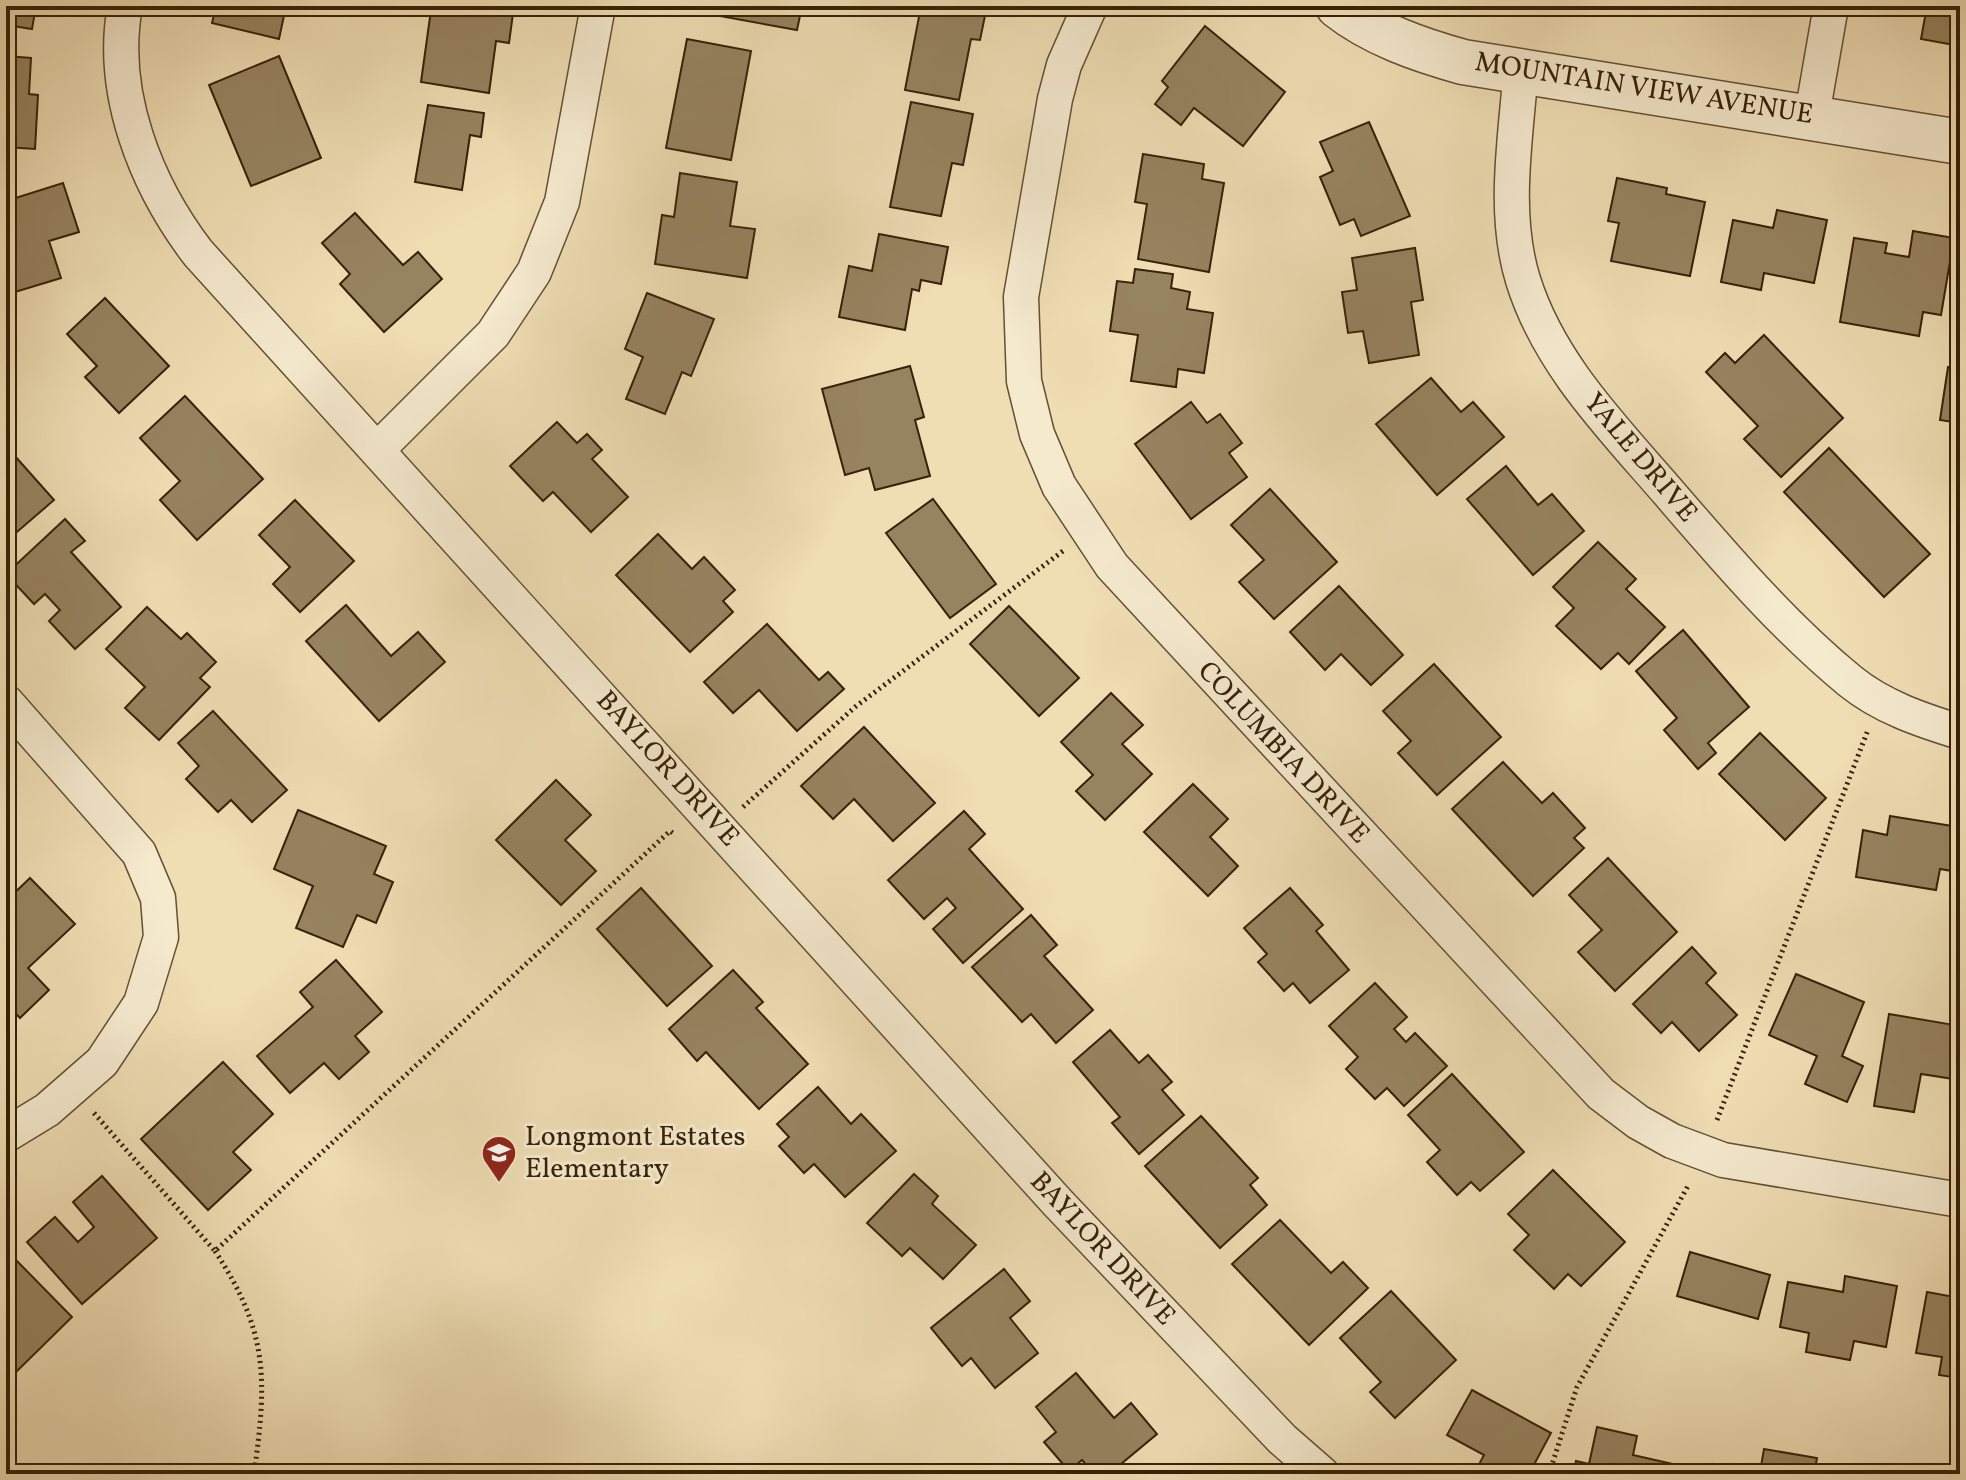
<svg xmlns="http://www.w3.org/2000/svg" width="1966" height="1480" viewBox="0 0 1966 1480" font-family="Vollkorn,serif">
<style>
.building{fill:#968360;stroke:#362205;stroke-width:2}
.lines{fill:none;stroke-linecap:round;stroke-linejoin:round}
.minor-casing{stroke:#645131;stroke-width:37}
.tertiary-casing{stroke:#645131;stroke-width:47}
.path{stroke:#362205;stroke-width:5;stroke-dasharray:2 4;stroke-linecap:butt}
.minor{stroke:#f5e9ce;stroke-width:34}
.tertiary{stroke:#f5e9ce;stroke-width:44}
.labels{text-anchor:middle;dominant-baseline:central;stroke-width:6;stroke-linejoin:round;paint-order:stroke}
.street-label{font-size:28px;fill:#362205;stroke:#f5e9ce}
.poi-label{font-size:28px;fill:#362205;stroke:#f5e9ce;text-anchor:start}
</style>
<rect width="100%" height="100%" fill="#efddb4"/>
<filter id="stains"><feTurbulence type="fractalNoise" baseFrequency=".0025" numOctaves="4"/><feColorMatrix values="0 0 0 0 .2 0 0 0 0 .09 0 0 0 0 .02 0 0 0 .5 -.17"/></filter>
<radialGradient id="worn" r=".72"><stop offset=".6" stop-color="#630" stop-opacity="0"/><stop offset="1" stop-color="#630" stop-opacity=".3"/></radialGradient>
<g class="building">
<path d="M6,6H36L32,29L6,25Z"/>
<path d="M216,6H286L279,39L212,23Z"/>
<path d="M448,6H514L509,43L496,41L489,93L421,82L431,10L447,13Z"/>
<path d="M692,6H802L797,30L692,11Z"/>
<path d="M921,6H987L980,40L971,39L959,100L905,90Z"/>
<path d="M1699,6H1746L1745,14Z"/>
<path d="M1927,6H1960V46L1921,39Z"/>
<path d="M1205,26L1285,92L1243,146L1194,108L1181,125L1155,104L1168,87L1162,81Z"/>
<path d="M687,39L751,51L731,160L666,148Z"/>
<path d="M6,56L31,58L29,94L38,95L35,149L6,147Z"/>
<path d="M279,56L321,158L251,186L209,85Z"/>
<path d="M911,102L973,114L963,165L952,163L941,216L890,207Z"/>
<path d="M428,105L484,113L481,137L470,135L462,190L415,182Z"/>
<path d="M1369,122L1410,216L1361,236L1354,219L1340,225L1320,177L1333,171L1320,142Z"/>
<path d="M1143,154L1204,164L1202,179L1224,183L1209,272L1138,259L1147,204L1135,202Z"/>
<path d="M680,173L737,182L730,226L755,229L747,278L655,264L662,215L674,217Z"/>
<path d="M1617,178L1667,188L1666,194L1705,202L1690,276L1611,261L1619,223L1608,221Z"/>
<path d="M63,183L79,232L49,241L61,278L15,292L6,263V201Z"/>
<path d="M1777,210L1827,220L1814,283L1764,273L1761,290L1721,282L1733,220L1773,228Z"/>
<path d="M355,213L403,265L418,252L442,279L384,332L340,284L350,274L322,243Z"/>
<path d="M1913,231L1954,238L1941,315L1923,312L1919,336L1840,322L1854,238L1887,243L1885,253L1909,257Z"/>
<path d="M879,234L948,247L941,284L921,280L919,291L912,289L905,330L839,317L849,266L872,271Z"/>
<path d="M1415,248L1423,300L1411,302L1419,355L1369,363L1363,331L1348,333L1342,292L1357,290L1352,258Z"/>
<path d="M1135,269L1173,274L1171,288L1190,292L1187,309L1213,313L1204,373L1178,369L1176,387L1131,381L1138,335L1110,331L1117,281L1133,283Z"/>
<path d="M647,293L714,319L691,376L682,372L665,414L626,399L643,357L625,349Z"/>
<path d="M105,298L169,366L119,413L85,377L97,366L67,334Z"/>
<path d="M1764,335L1843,418L1781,477L1744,439L1758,426L1706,372L1725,353L1735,363Z"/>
<path d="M910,366L924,417L915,420L930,476L875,490L869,468L845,475L822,389Z"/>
<path d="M1948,367L1960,369V440L1951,438L1953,422L1940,420Z"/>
<path d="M1431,378L1461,412L1473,402L1504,437L1437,495L1376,424Z"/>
<path d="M185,396L263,479L197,540L160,500L180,481L140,438Z"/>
<path d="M1191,402L1207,423L1220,414L1242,443L1229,453L1247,477L1191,519L1135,444Z"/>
<path d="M557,422L577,443L587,434L602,450L592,459L628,497L591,532L553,492L543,501L510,466Z"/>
<path d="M6,446L54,500L10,538L6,534Z"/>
<path d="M1829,448L1930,554L1884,597L1784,492Z"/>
<path d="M1506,466L1538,505L1552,494L1584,531L1533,575L1467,499Z"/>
<path d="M1270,489L1337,562L1274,619L1239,582L1264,560L1231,525Z"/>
<path d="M933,499L996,584L950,618L886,533Z"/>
<path d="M295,500L354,561L300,612L273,584L290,567L259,535Z"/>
<path d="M65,519L85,541L71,552L121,607L75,649L49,621L60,610L45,594L34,604L6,574Z"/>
<path d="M658,534L692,569L704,557L735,590L723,601L733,612L690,652L616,575Z"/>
<path d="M1598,542L1636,579L1626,589L1665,627L1629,664L1618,653L1601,669L1556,626L1574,608L1553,587Z"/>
<path d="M1960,567V623H1954Z"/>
<path d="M1339,586L1403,655L1371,685L1341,654L1325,670L1290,632Z"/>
<path d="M346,605L391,656L418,632L445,662L379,721L306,641Z"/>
<path d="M1009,606L1079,678L1039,716L970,644Z"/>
<path d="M147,607L181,639L187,633L216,662L200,678L210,687L159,740L125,708L145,687L106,649Z"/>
<path d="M767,624L819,680L828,672L844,689L797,731L759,690L733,713L704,682Z"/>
<path d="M1683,630L1749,707L1708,743L1716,753L1698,769L1664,730L1677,718L1636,671Z"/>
<path d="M1434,664L1501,737L1437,795L1398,753L1411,741L1383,711Z"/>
<path d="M1111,693L1143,725L1122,744L1152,774L1105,820L1076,791L1093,775L1061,742Z"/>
<path d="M213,711L287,790L252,822L231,800L218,812L186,779L199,766L178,743Z"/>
<path d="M864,727L935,803L893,841L854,799L833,819L801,786Z"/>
<path d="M1760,733L1826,798L1785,840L1719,774Z"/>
<path d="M1503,762L1542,803L1553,793L1585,828L1574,838L1584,848L1533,896L1452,809Z"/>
<path d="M556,780L591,815L565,840L596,871L561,905L496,840Z"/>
<path d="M1193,784L1228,819L1210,837L1238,866L1208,896L1144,832Z"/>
<path d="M298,810L386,846L374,874L393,882L376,923L357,915L343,947L296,928L313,886L274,869Z"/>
<path d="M964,811L985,834L969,849L1023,909L963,963L933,929L956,908L947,898L924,919L888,880Z"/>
<path d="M1890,816L1959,827L1952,871L1940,869L1936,890L1856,877L1863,830L1887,835Z"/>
<path d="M1608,858L1677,932L1615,991L1578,952L1602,930L1569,895Z"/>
<path d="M30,878L75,924L28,968L49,990L20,1018L6,1004V901Z"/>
<path d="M641,888L712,966L667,1006L597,929Z"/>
<path d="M1290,888L1323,925L1316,931L1349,970L1310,1003L1293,983L1284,991L1258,962L1267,954L1244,928Z"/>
<path d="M1031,915L1057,945L1044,956L1093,1010L1056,1043L1031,1014L1022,1022L972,967Z"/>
<path d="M1692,947L1716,973L1706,983L1737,1015L1699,1051L1672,1022L1661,1033L1633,1004Z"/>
<path d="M336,960L382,1012L355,1036L369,1052L339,1079L324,1063L290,1093L257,1056L313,1007L300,992Z"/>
<path d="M733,970L763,1002L756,1008L808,1064L759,1109L706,1052L697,1061L669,1029Z"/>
<path d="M1796,974L1864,1002L1842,1056L1863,1066L1847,1102L1805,1084L1817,1056L1769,1035Z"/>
<path d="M1375,983L1407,1017L1394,1029L1406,1042L1415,1033L1447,1066L1404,1106L1387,1088L1375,1099L1346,1069L1358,1057L1329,1026Z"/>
<path d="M1889,1014L1960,1026V1080L1921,1074L1914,1112L1874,1106Z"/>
<path d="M1110,1030L1139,1063L1148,1055L1172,1082L1162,1090L1184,1115L1139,1154L1112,1123L1120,1117L1073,1062Z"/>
<path d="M223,1062L273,1114L233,1152L251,1170L208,1210L141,1139Z"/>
<path d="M1452,1074L1524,1152L1480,1191L1471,1182L1457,1195L1427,1162L1440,1150L1408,1115Z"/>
<path d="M818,1087L851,1124L861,1114L896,1151L845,1197L814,1164L804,1173L779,1146L789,1137L777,1124Z"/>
<path d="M1201,1116L1258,1178L1250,1185L1267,1205L1220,1248L1145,1166Z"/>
<path d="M1553,1170L1625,1242L1581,1286L1568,1274L1554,1289L1514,1250L1529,1235L1508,1214Z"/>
<path d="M914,1174L938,1196L932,1204L976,1245L943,1279L910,1248L902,1256L867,1223Z"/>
<path d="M102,1176L157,1238L82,1304L27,1242L55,1217L78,1242L94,1227L73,1202Z"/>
<path d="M1280,1220L1331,1273L1343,1262L1368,1288L1309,1345L1232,1264Z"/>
<path d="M1690,1252L1770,1275L1758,1319L1677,1296Z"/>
<path d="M14,1258L72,1317L7,1381L6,1265Z"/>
<path d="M1004,1269L1030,1301L1010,1318L1038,1353L995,1388L971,1358L962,1366L931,1328Z"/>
<path d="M1845,1276L1897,1286L1886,1347L1854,1341L1850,1360L1806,1352L1809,1333L1780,1327L1788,1282L1843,1292Z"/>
<path d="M1391,1291L1456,1360L1395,1418L1370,1392L1381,1382L1340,1338Z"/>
<path d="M1927,1292L1960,1298V1378L1939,1375L1942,1357L1916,1353Z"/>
<path d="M1076,1373L1114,1418L1131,1403L1157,1434L1109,1474H1094L1082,1460L1069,1471L1044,1442L1056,1432L1036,1407Z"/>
<path d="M1472,1390L1551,1433L1529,1474H1474L1484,1455L1447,1435Z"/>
<path d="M1597,1427L1637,1436L1633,1455L1686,1467L1684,1474H1573L1576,1461L1589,1464Z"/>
<path d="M1764,1449L1817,1458L1814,1474H1711L1713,1464L1760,1472Z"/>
</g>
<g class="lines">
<defs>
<g id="minor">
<path d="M125,6C109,93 146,185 198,253L1058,1203L1282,1439L1322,1474"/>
<path d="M1090,6L1064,65L1055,99L1021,297L1024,381L1037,434L1059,486L1112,566L1601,1094L1638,1122L1672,1141L1723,1160L1960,1200"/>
<path d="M1521,68C1516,137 1502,212 1523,280C1549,364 1613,428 1669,493C1726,559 1783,626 1850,681C1882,707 1921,720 1960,732"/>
<path d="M1812,115L1831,6"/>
<path d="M378,449L493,334L534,272L562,202L598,6"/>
<path d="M6,702L139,853L158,898L161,937L141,1003L102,1062L47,1110L6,1135"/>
</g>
<path id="tertiary" d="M1338,6C1373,34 1420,50 1463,62L1960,142"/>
</defs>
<use href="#minor" class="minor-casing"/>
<use href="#tertiary" class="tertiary-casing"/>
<g class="path">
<path d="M743,807L855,707L1063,551"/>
<path d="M94,1113L215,1251L670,831L675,835"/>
<path d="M1717,1120L1868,730"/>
<path d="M215,1251C269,1333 267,1380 254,1474"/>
<path d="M1549,1474L1577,1387L1689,1184"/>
</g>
<use href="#minor" class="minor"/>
<use href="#tertiary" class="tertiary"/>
</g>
<defs>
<symbol id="school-pin" viewBox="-11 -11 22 30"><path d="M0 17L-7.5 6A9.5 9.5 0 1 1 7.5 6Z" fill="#8f2418" stroke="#f5e9ce"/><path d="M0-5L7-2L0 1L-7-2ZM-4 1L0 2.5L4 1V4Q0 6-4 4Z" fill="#fff"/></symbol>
</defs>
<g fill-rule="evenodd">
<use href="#school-pin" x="479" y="1133" width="40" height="54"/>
</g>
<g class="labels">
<g class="street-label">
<text transform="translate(1644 89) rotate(9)">MOUNTAIN VIEW AVENUE</text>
<text transform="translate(1640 458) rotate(50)">YALE DRIVE</text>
<text transform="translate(1283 753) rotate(47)">COLUMBIA DRIVE</text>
<text transform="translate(667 769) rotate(48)">BAYLOR DRIVE</text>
<text transform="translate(1102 1249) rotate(47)">BAYLOR DRIVE</text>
</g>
<g class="poi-label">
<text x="525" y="1137">Longmont Estates<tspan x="525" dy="32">Elementary</tspan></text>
</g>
</g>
<rect width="1966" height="1480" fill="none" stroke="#efddb4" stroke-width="32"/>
<rect x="8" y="8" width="1950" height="1464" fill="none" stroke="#362205" stroke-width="4"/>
<rect x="16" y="16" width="1934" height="1448" fill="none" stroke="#362205" stroke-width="2"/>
<rect width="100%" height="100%" filter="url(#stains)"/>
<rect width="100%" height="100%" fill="url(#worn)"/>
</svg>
